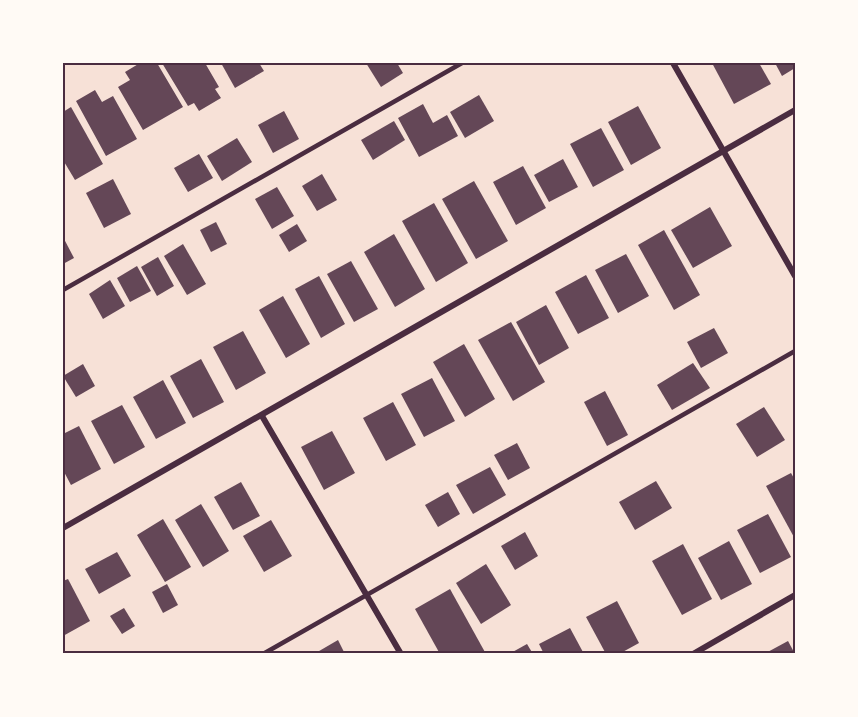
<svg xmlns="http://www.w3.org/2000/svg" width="858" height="717" viewBox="0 0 858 717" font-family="'Titillium Web',sans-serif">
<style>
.building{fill:#644757}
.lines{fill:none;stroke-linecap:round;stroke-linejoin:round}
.service{stroke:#4a2c40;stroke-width:4.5}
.minor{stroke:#4a2c40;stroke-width:6}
.neatline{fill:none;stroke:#4a2c40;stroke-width:2}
</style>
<rect width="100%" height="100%" fill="#f7e1d7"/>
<g class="building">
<path d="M140,63H157L183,107L143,130L118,87L130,80L125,72Z"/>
<path d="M162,63H205L219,87L215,89L221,98L199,111L194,103L188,106Z"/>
<path d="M221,63H259L264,71L235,88Z"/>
<path d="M366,63H397L403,73L381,87Z"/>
<path d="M712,63H759L771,84L734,104Z"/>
<path d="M775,63H795V68L782,76Z"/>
<path d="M95,90L102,102L113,96L137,139L106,156L76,101Z"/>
<path d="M479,95L494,121L465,138L450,112Z"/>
<path d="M423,104L433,123L447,115L458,136L419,157L398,118Z"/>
<path d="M638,106L661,148L631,165L608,122Z"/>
<path d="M71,107L103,164L75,180L63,160V112Z"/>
<path d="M284,111L299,139L273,153L258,125Z"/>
<path d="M394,121L405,140L373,160L361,140Z"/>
<path d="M601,128L624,170L593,187L570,144Z"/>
<path d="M237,138L252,162L222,181L207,156Z"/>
<path d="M199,154L213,178L188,192L174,168Z"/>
<path d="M563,159L578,187L549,202L534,175Z"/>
<path d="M523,166L546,208L516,225L493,182Z"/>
<path d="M322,174L337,200L317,211L302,186Z"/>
<path d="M113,179L131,214L104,228L86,193Z"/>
<path d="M474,181L508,241L476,259L442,199Z"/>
<path d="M277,187L294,216L272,229L255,199Z"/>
<path d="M434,203L468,263L436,282L402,221Z"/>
<path d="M710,207L732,246L693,268L671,230Z"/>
<path d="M216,222L227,244L211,252L200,230Z"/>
<path d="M297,224L307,241L289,252L279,235Z"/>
<path d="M664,230L700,295L674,310L638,245Z"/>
<path d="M394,234L425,289L395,307L364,252Z"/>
<path d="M63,237L74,258L63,264Z"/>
<path d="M183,244L206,284L187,295L164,256Z"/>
<path d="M626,254L649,296L618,313L595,270Z"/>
<path d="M158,257L174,286L157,296L141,267Z"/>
<path d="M351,261L378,309L354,322L327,274Z"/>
<path d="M137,266L151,291L130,302L117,278Z"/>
<path d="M586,275L609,318L578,334L555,292Z"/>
<path d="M319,276L345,324L321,338L295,289Z"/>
<path d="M110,280L125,306L103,319L89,294Z"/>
<path d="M283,296L310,344L286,358L259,310Z"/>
<path d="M546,305L569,348L539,365L516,322Z"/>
<path d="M511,322L545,382L513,401L478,340Z"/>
<path d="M714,328L728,353L701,368L687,342Z"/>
<path d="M243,331L266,373L236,390L213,347Z"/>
<path d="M464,344L495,399L465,417L433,362Z"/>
<path d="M201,359L224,402L193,418L170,376Z"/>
<path d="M693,363L710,388L672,410L657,385Z"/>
<path d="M83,364L95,386L76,397L63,376Z"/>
<path d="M432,378L455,421L424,437L401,394Z"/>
<path d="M163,380L186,423L156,439L133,397Z"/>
<path d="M605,391L628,435L607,446L584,402Z"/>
<path d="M393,402L416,445L386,461L363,418Z"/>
<path d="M122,405L145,447L114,464L91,421Z"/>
<path d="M764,407L785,440L757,457L736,424Z"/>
<path d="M79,426L101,469L71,485L63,470V434Z"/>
<path d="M332,431L355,473L324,490L301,447Z"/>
<path d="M517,443L530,468L508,480L494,455Z"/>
<path d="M490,467L506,495L473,514L456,485Z"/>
<path d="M791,473L795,480V539L766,486Z"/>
<path d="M656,481L672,508L635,530L619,502Z"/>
<path d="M241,482L260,516L233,530L214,497Z"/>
<path d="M448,492L460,514L438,527L425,505Z"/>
<path d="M201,504L229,551L203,567L175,520Z"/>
<path d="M768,514L791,557L760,573L737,530Z"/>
<path d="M163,519L191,567L165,582L137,535Z"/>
<path d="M271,520L292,556L264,572L243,536Z"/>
<path d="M525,532L538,556L515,570L501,546Z"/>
<path d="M729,541L752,584L721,600L698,558Z"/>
<path d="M683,544L712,599L682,615L652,561Z"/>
<path d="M117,552L131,576L99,594L85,569Z"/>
<path d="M486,564L511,605L481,624L456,583Z"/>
<path d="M68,579L90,621L63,636V581Z"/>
<path d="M167,584L178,605L163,613L152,592Z"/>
<path d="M450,589L486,654H440L415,609Z"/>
<path d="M617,601L639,643L619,654H606L586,617Z"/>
<path d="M124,608L135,626L122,634L110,616Z"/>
<path d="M570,628L584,654H544L539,644Z"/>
<path d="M338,640L345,654H314Z"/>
<path d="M788,641L795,654H764Z"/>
<path d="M527,644L533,654H509Z"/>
</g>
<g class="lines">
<g class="service">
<path d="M63,290L462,63"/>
<path d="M263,654L795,351"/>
</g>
<g class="minor">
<path d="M673,63L795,276"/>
<path d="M262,416L401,654"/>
<path d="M63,528L795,110"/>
<path d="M693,654L795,595"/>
</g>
</g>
<rect width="858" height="717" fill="none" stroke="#fffaf5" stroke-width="129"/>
<rect x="64" y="64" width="730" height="588" class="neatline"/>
</svg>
